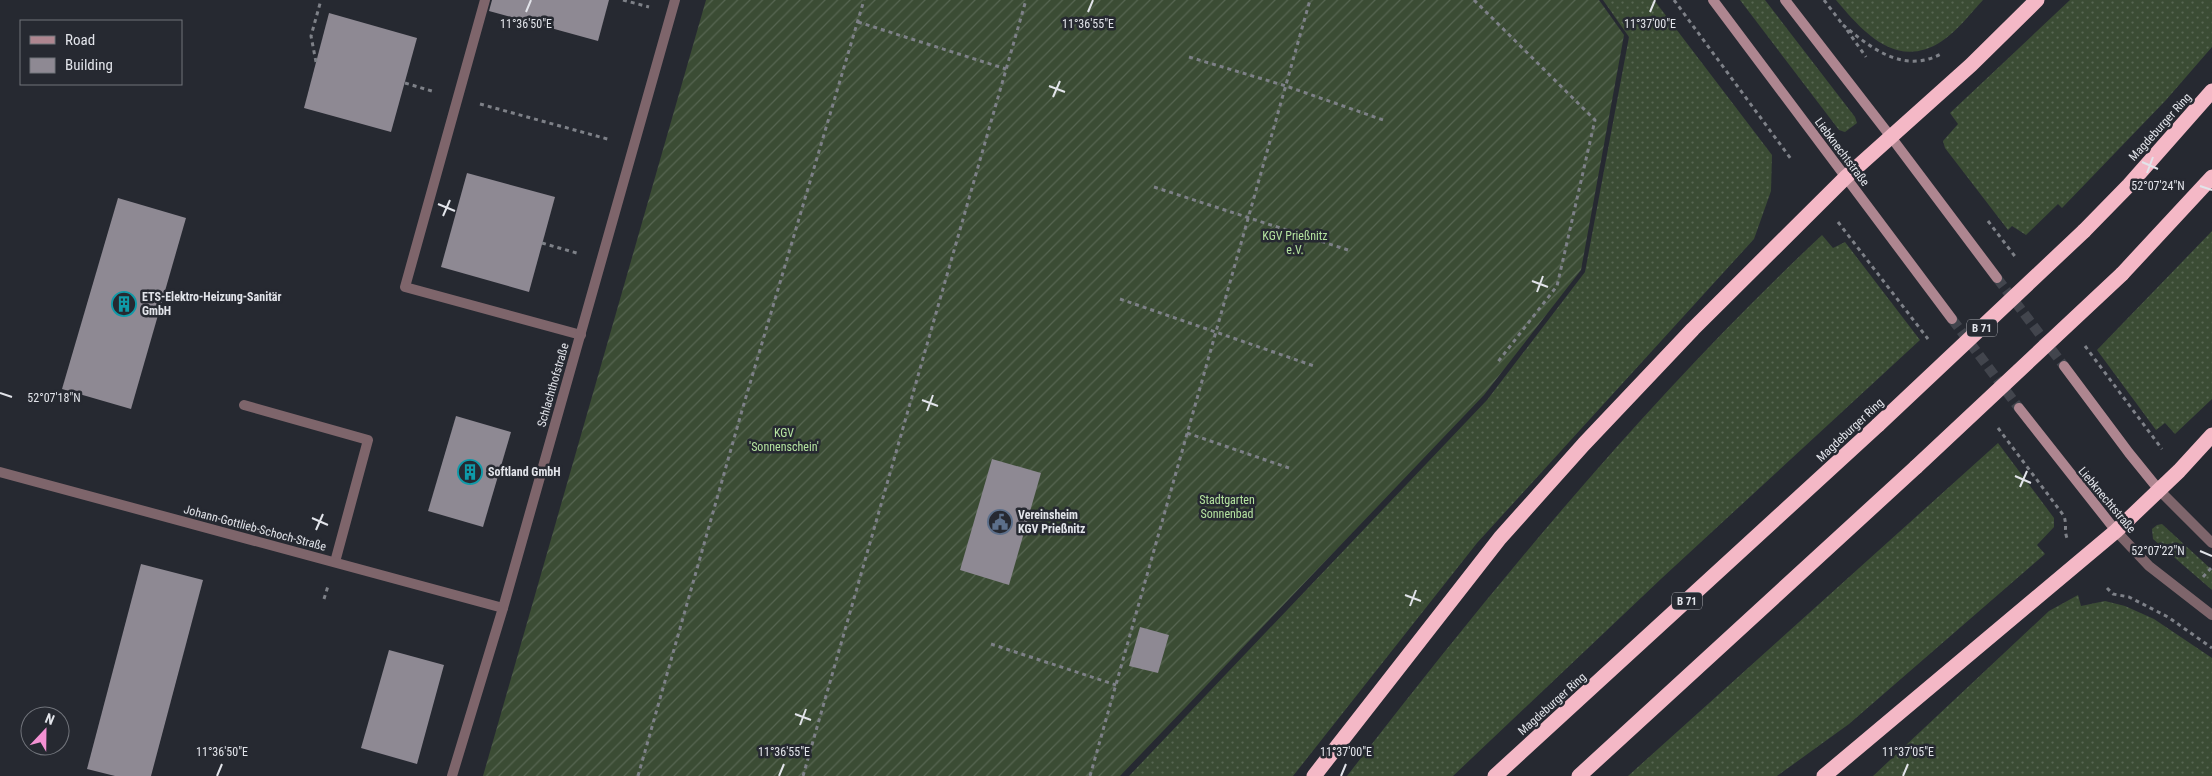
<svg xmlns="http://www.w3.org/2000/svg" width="2212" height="776" viewBox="0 0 2212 776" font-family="'Roboto Condensed',sans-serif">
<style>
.grass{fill:url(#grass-dots)}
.garden{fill:url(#garden-furrows)}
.building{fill:#8e8993}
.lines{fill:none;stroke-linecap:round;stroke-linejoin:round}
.secondary-tunnel{stroke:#42454d;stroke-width:10;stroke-dasharray:10 5;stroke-linecap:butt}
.path{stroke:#7e8188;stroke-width:3;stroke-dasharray:4 4;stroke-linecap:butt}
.lane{stroke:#7e656b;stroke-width:10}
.street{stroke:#7e656b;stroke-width:10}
.secondary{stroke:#ae8690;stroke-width:10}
.highway{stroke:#f4b8c6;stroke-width:15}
.highway-bridge{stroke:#f4b8c6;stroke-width:15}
.ticks{fill:none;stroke:#e2e4ea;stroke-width:2}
.labels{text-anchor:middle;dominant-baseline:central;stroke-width:5;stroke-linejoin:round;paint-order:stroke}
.shield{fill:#262931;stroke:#aaacb2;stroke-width:1}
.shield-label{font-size:11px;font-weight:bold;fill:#e2e4ea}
.street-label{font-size:12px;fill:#e2e4ea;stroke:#262931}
.park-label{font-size:12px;fill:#b5e4a0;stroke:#262931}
.poi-label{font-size:12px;font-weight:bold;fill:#e2e4ea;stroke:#262931;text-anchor:start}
.ticks-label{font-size:12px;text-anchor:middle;fill:#e2e4ea;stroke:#262931;stroke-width:5;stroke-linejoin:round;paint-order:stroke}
</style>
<defs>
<pattern id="grass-dots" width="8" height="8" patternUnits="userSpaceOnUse" patternTransform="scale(1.25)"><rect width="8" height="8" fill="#3b4c34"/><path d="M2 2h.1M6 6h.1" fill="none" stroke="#576652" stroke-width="1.8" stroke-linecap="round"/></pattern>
<pattern id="garden-furrows" width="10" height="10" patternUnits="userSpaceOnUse" patternTransform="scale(1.25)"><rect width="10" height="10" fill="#3b4c34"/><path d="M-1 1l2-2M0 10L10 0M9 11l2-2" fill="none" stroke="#576652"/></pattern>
</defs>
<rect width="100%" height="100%" fill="#262931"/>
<g class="grass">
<path d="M1603,0H1654L1772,155L1771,191L1754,239L1477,543L1293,776H1129L1487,400L1585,272L1629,37Z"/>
<path d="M1740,0H1765L1855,117L1857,123L1845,132L1839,130Z"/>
<path d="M1836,0H1983C1970,14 1958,30 1942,41C1897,71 1863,32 1836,0Z"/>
<path d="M2070,0H2212V47L2166,100L2062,208L2058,204L2026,235L2012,226L2008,230L1945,148L1943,141L1958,124L1950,113Z"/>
<path d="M2212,231V399L2175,434L2165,423L2156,430L2097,350Z"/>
<path d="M1822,235L1833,248L1845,242L1920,340L1662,578L1453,776H1347C1494,586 1647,399 1822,235Z"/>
<path d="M1998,443L2054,518V527L2037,545L2045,554L1849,724L1777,776H1628Z"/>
<path d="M2162,524L2212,570V590L2153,539L2152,529L2157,525Z"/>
<path d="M2078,595L2081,606L2105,601L2125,606L2154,619L2212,658V776H1873L2049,611Z"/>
</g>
<path class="garden" d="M706,0H1599L1624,35L1581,270L1484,395L1120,776H483Z"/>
<g class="building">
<path d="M492,0H609L598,41L489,11Z"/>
<path d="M329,13L417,38L391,132L304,108Z"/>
<path d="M467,173L555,197L529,292L441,267Z"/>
<path d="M118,198L186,218L131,409L62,389Z"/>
<path d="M456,416L511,432L483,527L428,511Z"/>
<path d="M992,459L1041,473L1009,585L960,570Z"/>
<path d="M141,564L203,580L151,776H115L87,769Z"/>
<path d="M1140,627L1169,635L1158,673L1129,666Z"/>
<path d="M389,650L444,665L417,764L361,748Z"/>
</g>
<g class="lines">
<g class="secondary-tunnel">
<path d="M1997,278L2064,366"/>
<path d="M1952,319L2019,408"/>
</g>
<g class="path">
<path d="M623,0L649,7"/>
<path d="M1474,0L1595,120L1557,286L1497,363"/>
<path d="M1674,0L1791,159"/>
<path d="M1824,0L1843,25"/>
<path d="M858,22L1006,69"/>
<path d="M1843,25C1871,48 1903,74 1941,54"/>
<path d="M1847,30L1866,57"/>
<path d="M1189,57L1286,86L1386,121"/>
<path d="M316,62L311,36L321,0"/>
<path d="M405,83L435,92"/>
<path d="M480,104L611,140"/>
<path d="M1154,187L1348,250"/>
<path d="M1988,221L2017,259"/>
<path d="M1838,222L1928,339"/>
<path d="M542,243L580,254"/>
<path d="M1120,299L1314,366"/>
<path d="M2085,346L2162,449"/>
<path d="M1998,428L2064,516C2067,525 2064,531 2067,538"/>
<path d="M1187,433L1289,468"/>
<path d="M2203,577L2212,567"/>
<path d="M2107,588L2113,594L2129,597L2168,617L2212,648"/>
<path d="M324,599L328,586"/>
<path d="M991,644L1116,685"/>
<path d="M638,776L743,407L864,0"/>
<path d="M803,776L1026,0"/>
<path d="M1090,776L1310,0"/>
</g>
<g class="lane">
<path d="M485,0L405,287L581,335"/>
<path d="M244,405L368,440L335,562"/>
</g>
<g class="street">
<path d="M0,472L503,608"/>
<path d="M2159,490L2212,543"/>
<path d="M2116,531L2149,566L2212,615"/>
<path d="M452,776L503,608L675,0"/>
</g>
<g class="secondary">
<path d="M1713,0L1952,319"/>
<path d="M1785,0L1891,137L1997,278"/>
<path d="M2064,366L2129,453L2159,490"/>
<path d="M2019,408L2116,531"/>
</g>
<g class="highway">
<path d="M2084,231L2129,185L2212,91"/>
<path d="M2122,274L2212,177"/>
<path d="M1314,776L1500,538L1584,444L1693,329L1846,177L1971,65L2037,0"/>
<path d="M1495,776L1878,425"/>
<path d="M1579,776L1916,467"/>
<path d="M1824,776L2116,531L2179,471L2212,435"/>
</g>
<g class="highway-bridge">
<path d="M1878,425L2084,231"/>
<path d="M1916,467L2122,274"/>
</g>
</g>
<path class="ticks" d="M526,12L531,0M1088,12L1093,0M1650,12L1655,0M1049,86L1065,92M1053,97L1060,81M2142,162L2158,169M2147,173L2153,157M2200,186L2212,190M438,204L455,211M443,216L450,200M1532,281L1548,287M1537,292L1543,276M0,393L12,397M922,400L938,406M927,411L933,395M2015,476L2031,483M2020,487L2027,471M312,518L328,525M316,530L323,514M2200,551L2212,556M1405,595L1421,601M1410,606L1416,590M795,714L811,720M800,725L806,709M217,776L222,764M779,776L784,764M1341,776L1346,764M1903,776L1908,764"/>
<defs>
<symbol id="building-ring" viewBox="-11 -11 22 22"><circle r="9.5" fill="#262931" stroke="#0f9aa8" stroke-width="1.5"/><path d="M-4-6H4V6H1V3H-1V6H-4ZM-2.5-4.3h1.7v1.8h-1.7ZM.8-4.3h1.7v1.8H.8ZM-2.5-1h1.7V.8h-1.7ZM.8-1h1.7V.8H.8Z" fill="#0f9aa8"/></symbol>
<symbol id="civic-ring" viewBox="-11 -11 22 22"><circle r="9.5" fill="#262931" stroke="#5c6f8a" stroke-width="1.5"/><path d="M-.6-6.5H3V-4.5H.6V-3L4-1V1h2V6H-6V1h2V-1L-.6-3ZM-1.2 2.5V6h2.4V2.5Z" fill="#5c6f8a"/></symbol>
</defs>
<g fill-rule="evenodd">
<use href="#building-ring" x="110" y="290" width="28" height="28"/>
<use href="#building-ring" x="456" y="458" width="28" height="28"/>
<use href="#civic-ring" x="986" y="508" width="28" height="28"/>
</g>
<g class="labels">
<g class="shield">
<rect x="1967" y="319.5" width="30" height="17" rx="4"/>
<rect x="1672" y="592.5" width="30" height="17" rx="4"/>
</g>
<g class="shield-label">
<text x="1982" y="328">B 71</text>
<text x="1687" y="601">B 71</text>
</g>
<g class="street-label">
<text transform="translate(2160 127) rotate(-48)">Magdeburger Ring</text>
<text transform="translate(1842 152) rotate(53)">Liebknechtstraße</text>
<text transform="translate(553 385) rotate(-74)">Schlachthofstraße</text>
<text transform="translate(1850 430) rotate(-43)">Magdeburger Ring</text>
<text transform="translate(2107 500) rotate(50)">Liebknechtstraße</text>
<text transform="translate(255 528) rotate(15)">Johann-Gottlieb-Schoch-Straße</text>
<text transform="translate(1552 704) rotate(-42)">Magdeburger Ring</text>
</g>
<g class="park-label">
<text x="1295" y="236">KGV Prießnitz<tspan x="1295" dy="14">e.V.</tspan></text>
<text x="784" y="433">KGV<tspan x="784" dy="14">'Sonnenschein'</tspan></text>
<text x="1227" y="500">Stadtgarten<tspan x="1227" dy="14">Sonnenbad</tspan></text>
</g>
<g class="poi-label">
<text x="142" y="297">ETS-Elektro-Heizung-Sanitär<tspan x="142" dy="14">GmbH</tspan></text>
<text x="488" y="472">Softland GmbH</text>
<text x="1018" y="515">Vereinsheim<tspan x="1018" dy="14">KGV Prießnitz</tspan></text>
</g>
</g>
<g class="ticks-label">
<text x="526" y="28">11°36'50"E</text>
<text x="1088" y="28">11°36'55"E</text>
<text x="1650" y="28">11°37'00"E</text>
<text x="2158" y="190">52°07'24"N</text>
<text x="54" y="402">52°07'18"N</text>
<text x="2158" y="555">52°07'22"N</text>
<text x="222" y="756">11°36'50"E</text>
<text x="784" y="756">11°36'55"E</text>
<text x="1346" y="756">11°37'00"E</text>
<text x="1908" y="756">11°37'05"E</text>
</g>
<rect x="20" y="20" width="162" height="65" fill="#262931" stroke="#71747b"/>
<rect x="30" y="36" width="25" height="8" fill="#ae8690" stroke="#71747b"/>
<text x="65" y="45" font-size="15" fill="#e2e4ea">Road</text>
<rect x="30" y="58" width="25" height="15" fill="#8e8993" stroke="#71747b"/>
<text x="65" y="70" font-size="15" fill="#e2e4ea">Building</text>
<g transform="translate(45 731) rotate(22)"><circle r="24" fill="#262931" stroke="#71747b"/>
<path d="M0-4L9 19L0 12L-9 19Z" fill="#f491d3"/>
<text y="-8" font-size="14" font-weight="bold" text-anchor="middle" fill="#e2e4ea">N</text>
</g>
</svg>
